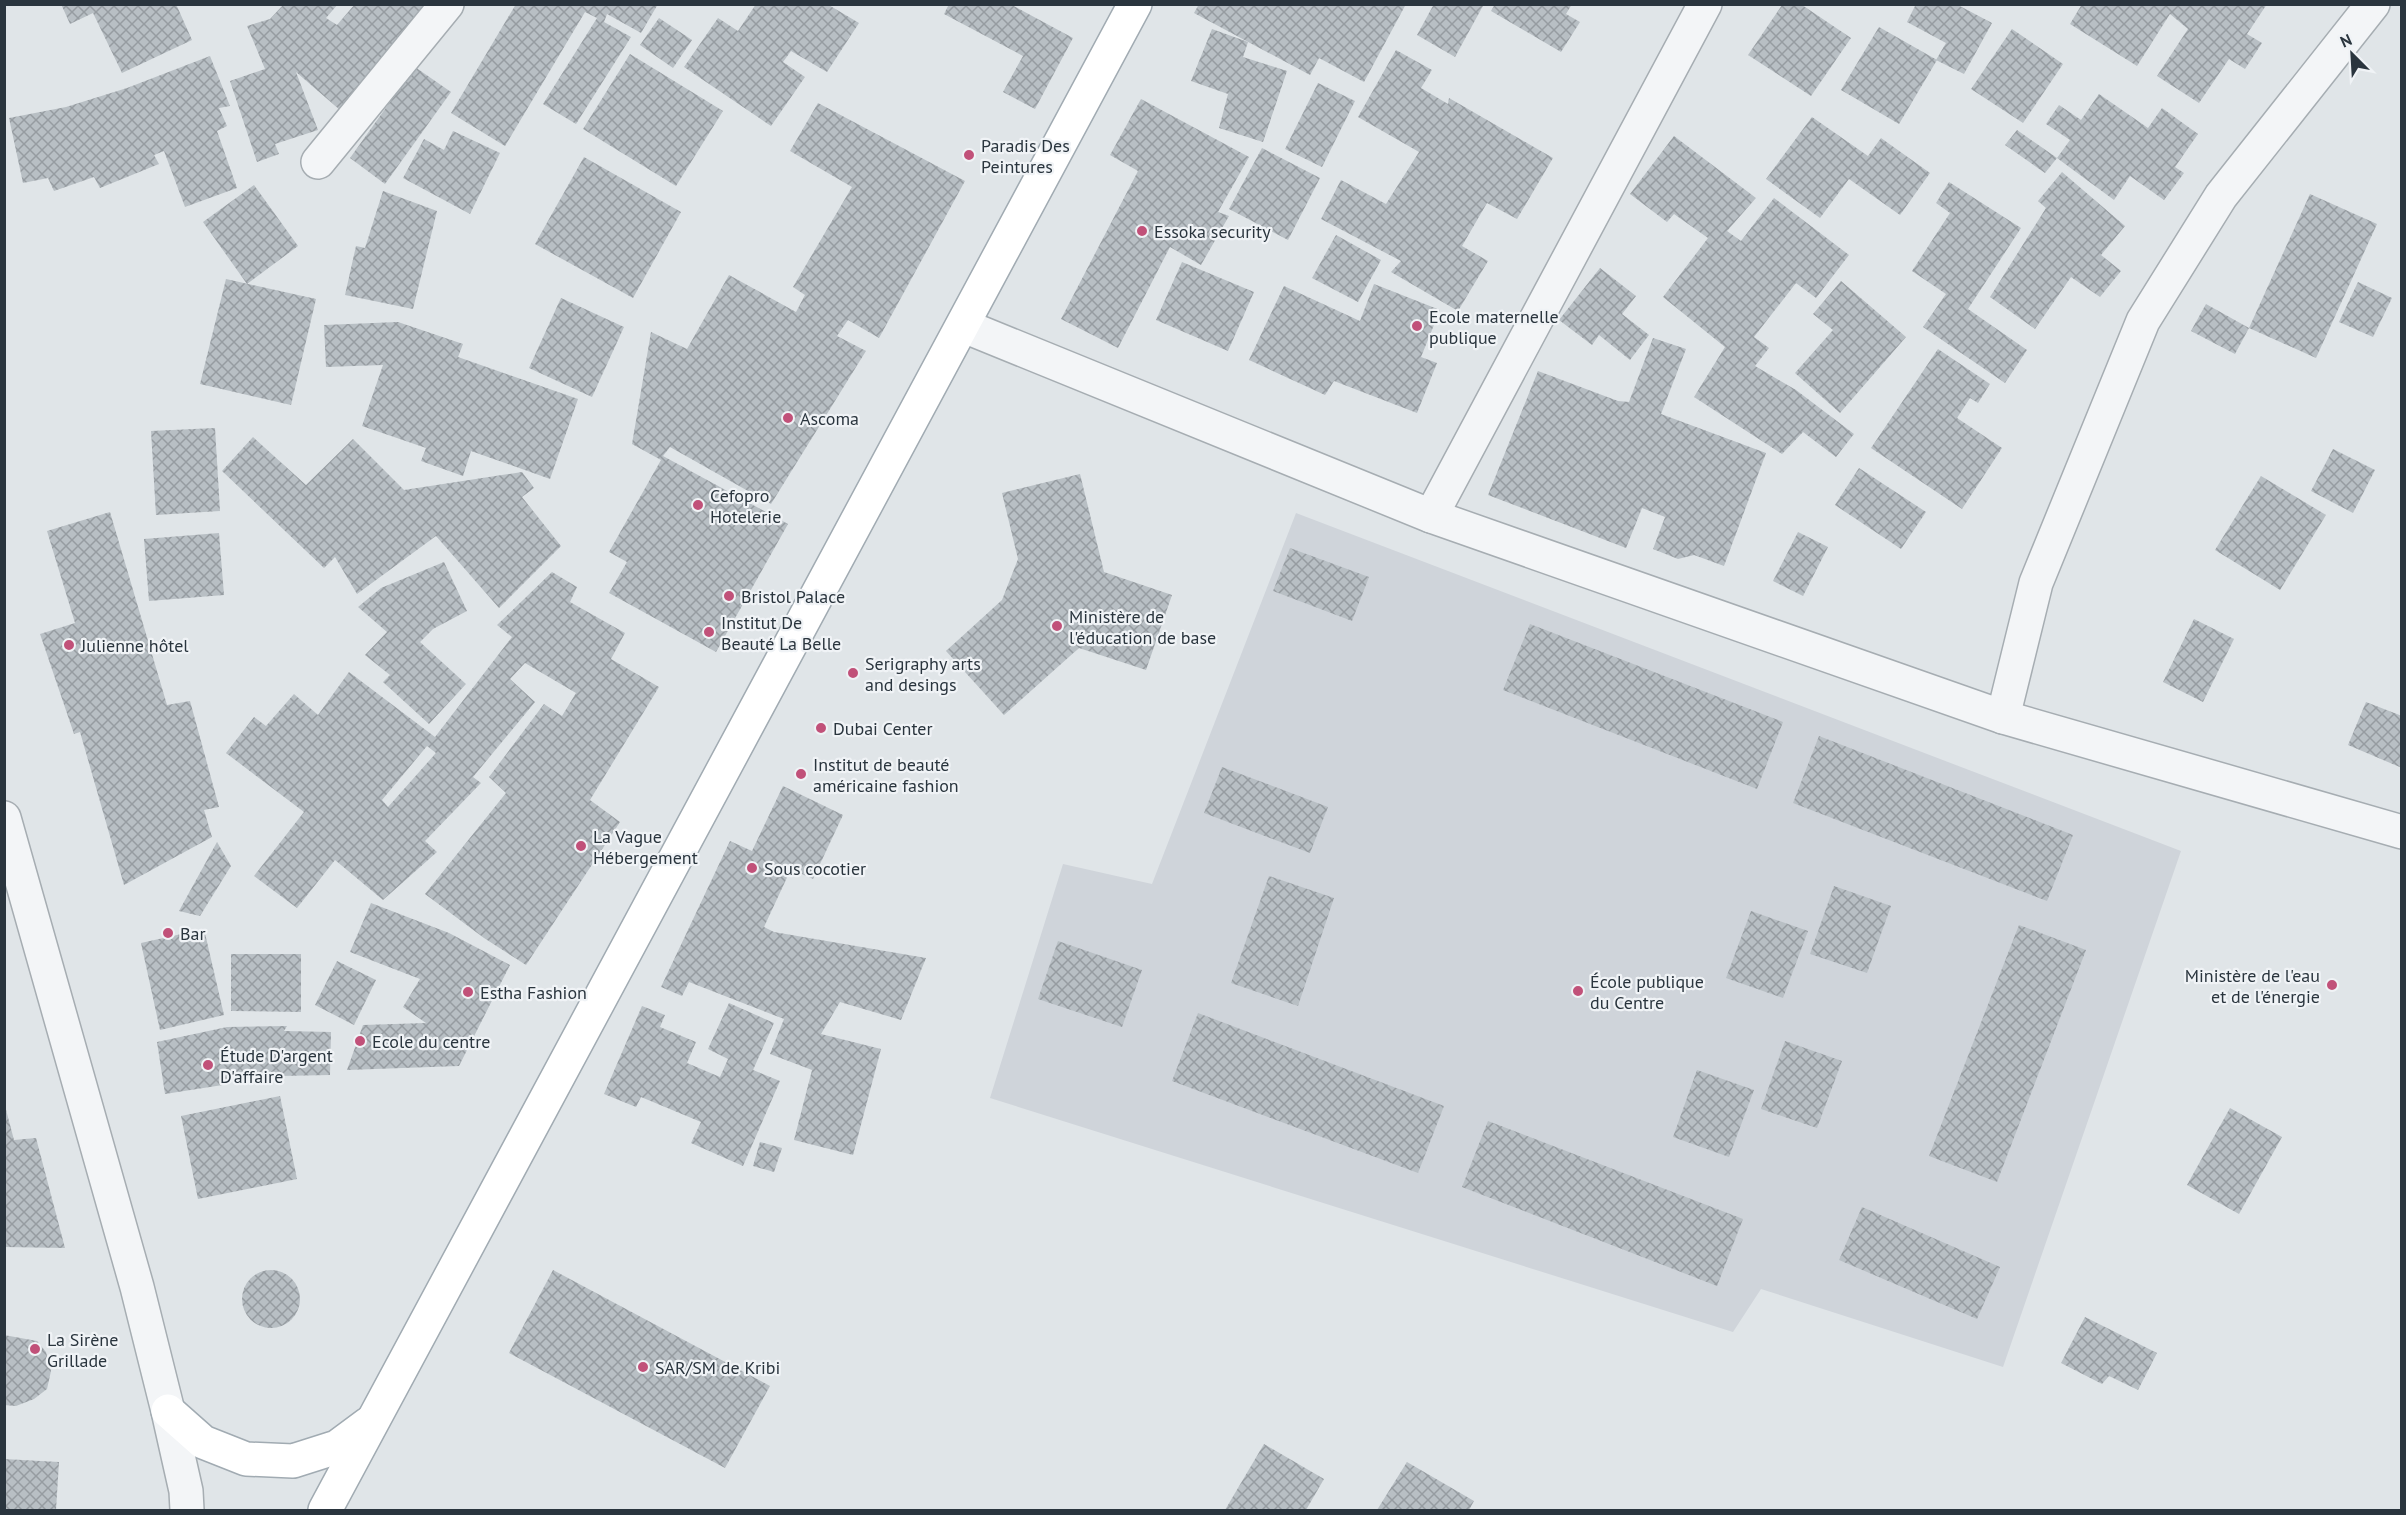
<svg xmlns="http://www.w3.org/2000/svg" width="2406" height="1515" viewBox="0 0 2406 1515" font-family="'PT Sans',sans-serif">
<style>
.built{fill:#cfd4da}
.building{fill:url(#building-cross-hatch);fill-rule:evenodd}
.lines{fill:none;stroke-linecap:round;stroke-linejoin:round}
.minor-casing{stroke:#a6adb2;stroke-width:36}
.tertiary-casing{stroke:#a6adb2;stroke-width:36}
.primary-casing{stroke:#a1abb2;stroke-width:36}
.minor{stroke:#f3f5f7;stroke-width:33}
.tertiary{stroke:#f3f5f7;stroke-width:33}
.primary{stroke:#fff;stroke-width:33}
.poi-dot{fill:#c15179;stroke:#f0f3f6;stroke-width:2}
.labels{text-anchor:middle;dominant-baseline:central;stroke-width:4.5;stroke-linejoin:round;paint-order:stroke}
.poi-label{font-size:18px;fill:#2a353e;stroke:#f0f3f6;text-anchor:start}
</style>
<defs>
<pattern id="building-cross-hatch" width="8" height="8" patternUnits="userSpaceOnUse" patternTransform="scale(1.5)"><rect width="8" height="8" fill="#b8bfc4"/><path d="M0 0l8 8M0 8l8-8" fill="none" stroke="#969ca1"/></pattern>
</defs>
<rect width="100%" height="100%" fill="#e0e5e8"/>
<path class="built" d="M1296,513L2181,851L2003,1367L1761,1289L1733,1332L990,1098L1063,864L1152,884Z"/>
<g class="building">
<path d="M61,4H176L192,40L122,73L93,13L70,24Z"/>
<path d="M284,4H338L326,18L337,25L355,4H429L340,110L296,72L318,130L275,144L279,154L257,162L230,81L265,69L247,26L270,19Z"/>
<path d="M516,4H658L641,33L607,14L604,22L631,37L576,124L543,104L597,18L585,12L505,146L451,113Z"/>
<path d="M756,4H827L859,23L827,72L791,51L783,62L805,77L771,126L684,67L718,18L738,31Z"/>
<path d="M949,4H1010L1073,38L1035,109L1003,92L1023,56L944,14Z"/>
<path d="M1199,4H1406L1364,82L1319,58L1310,75L1194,13Z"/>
<path d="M1434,4H1484L1455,57L1417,35Z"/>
<path d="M1495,4H1572L1566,14L1580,22L1561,52L1491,11Z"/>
<path d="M1916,4H1956L1992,23L1964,74L1936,60L1946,43L1907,22Z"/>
<path d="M2082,4H2267L2247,34L2262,43L2245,69L2229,59L2199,103L2157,76L2188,29L2170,14L2137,66L2070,24Z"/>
<path d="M1782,5H1802L1851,38L1811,96L1748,55Z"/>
<path d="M659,18L692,40L673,68L640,45Z"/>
<path d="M1879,27L1937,60L1899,124L1841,90Z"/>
<path d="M1212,29L1248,42L1243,57L1287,71L1263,142L1219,128L1228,94L1191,81Z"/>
<path d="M2012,29L2063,64L2023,123L1971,89Z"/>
<path d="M1396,50L1432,70L1421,88L1448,104L1449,98L1553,158L1517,219L1487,203L1462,246L1488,261L1458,311L1391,272L1401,261L1321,219L1341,180L1386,204L1419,152L1358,117Z"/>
<path d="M630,54L723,111L676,186L583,129Z"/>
<path d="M210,56L230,106L219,108L227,126L217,131L237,188L185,207L164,151L154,155L159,164L100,188L94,177L54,191L48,178L23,183L9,118L66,107L127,88Z"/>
<path d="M415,67L451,92L385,184L350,158Z"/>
<path d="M1318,83L1355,101L1322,167L1285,149Z"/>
<path d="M2099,94L2148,128L2162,108L2198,134L2175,167L2184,173L2164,200L2130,176L2114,200L2057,158L2070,140L2046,124L2059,105L2081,120Z"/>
<path d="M1141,99L1249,157L1218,212L1229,216L1201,265L1170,247L1118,348L1061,319L1138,171L1110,155Z"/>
<path d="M818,103L965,181L879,338L848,320L837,336L866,351L771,504L670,447L663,456L788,524L716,652L609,593L627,562L609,552L661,460L632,444L651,332L687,349L729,275L796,312L805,295L793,287L852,187L790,151Z"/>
<path d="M1812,117L1868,156L1881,138L1930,173L1900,215L1849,179L1820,218L1766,179Z"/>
<path d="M2017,130L2057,158L2045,173L2005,145Z"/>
<path d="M453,131L500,153L470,214L403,178L424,139L444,150Z"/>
<path d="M1674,136L1756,198L1727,231L1741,241L1774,198L1849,255L1816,298L1796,283L1754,337L1769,348L1755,366L1796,390L1854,434L1836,457L1803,432L1782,454L1694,397L1725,347L1663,297L1708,238L1674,214L1667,222L1630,194Z"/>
<path d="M1262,148L1320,178L1288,240L1229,209Z"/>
<path d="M584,157L681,212L633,298L535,244Z"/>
<path d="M2062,172L2125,226L2101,255L2121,271L2100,297L2071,277L2035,329L1990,297L2046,208L2038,201Z"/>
<path d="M1949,182L2021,228L1968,309L2027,350L2005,383L1923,327L1946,294L1912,271L1950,213L1936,203Z"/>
<path d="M254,185L298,246L247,284L203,222Z"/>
<path d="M383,191L437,211L413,309L345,295L356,246L365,248Z"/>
<path d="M2310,194L2377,224L2316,358L2249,328Z"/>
<path d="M1336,235L1381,260L1358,302L1312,278Z"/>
<path d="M1182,262L1254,292L1228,351L1156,320Z"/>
<path d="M1600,268L1636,296L1622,314L1649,335L1630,360L1599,335L1592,345L1559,320Z"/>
<path d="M226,279L316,299L291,405L200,384Z"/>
<path d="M1841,281L1906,337L1840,413L1795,373L1833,330L1813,314Z"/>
<path d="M2358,282L2392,298L2373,337L2339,322Z"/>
<path d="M1374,284L1440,310L1421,357L1437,363L1417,413L1334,381L1325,395L1249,360L1284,286L1360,321Z"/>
<path d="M561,298L624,327L592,397L529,368Z"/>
<path d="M2206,304L2249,328L2235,354L2191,331Z"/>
<path d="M398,322L463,344L458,357L578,399L550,479L471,451L463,476L421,461L426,448L362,426L383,365L326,367L324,325Z"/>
<path d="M1653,338L1686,349L1661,414L1766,453L1724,566L1694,555L1678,559L1653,549L1665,517L1642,508L1626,548L1488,495L1538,371L1618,401L1629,402Z"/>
<path d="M1938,349L1990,384L1978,403L1970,398L1957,418L2002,448L1962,509L1871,448Z"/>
<path d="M215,428L220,511L156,515L151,431Z"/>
<path d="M253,437L306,485L353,439L404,490L522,472L534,488L522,497L561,546L499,608L436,536L357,594L335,557L324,568L222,471Z"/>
<path d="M2333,449L2375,470L2353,513L2311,491Z"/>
<path d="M1859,468L1926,512L1901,549L1835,505Z"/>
<path d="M1080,474L1104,572L1172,595L1146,670L1079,648L1004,715L946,651L1002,600L1018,559L1002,493Z"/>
<path d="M2261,476L2326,515L2280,590L2215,550Z"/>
<path d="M110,512L167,705L190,701L219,807L204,810L212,837L124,885L80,732L74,734L40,634L75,623L47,531Z"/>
<path d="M1798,532L1828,547L1803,596L1773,581Z"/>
<path d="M219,533L224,595L149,601L144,539Z"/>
<path d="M1290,548L1369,577L1352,621L1273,591Z"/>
<path d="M444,562L467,611L433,629L420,642L466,684L429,724L383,682L390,675L365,655L387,632L358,607L381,588Z"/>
<path d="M552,572L577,587L570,602L625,633L611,659L659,687L590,800L620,822L526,965L484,938L425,894L506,793L489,777L544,704L562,716L576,693L525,663L510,679L535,702L473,777L481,783L425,841L437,852L383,900L335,860L297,908L254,876L304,812L226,753L254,717L266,726L294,694L318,715L349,672L435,737L512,637L497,625ZM427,746L436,753L388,807L382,800Z"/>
<path d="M2194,619L2234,639L2203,702L2163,682Z"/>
<path d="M1530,624L1783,722L1757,789L1503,690Z"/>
<path d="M2366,702L2402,716V768L2348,745Z"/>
<path d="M1819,736L2073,835L2047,901L1793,803Z"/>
<path d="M1222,767L1328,807L1310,853L1204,813Z"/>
<path d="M783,786L843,815L813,879L791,869L764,927L774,932L926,958L901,1020L840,1002L821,1034L881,1049L853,1155L794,1140L812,1070L770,1054L784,1019L689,982L682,996L661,987L730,841L752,851Z"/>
<path d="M217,842L231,866L200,916L179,911Z"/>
<path d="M1269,876L1334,898L1298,1006L1231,983Z"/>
<path d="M1834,886L1891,906L1867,973L1810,954Z"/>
<path d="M371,903L449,933L510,965L459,1066L347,1070L363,1025L426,1023L403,1007L420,979L350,952Z"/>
<path d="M1751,911L1808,931L1783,998L1726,978Z"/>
<path d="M2019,925L2086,950L1997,1182L1929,1156Z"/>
<path d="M204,929L224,1015L160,1030L141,943Z"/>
<path d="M1058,941L1142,970L1122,1027L1038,999Z"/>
<path d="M231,954H301V1012L231,1011Z"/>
<path d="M337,961L376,980L354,1025L315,1005Z"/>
<path d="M729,1003L774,1023L753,1070L780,1081L743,1166L691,1143L701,1122L641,1097L636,1107L604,1094L642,1006L665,1015L660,1027L696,1042L687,1063L720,1077L728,1059L708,1049Z"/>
<path d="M1198,1013L1444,1106L1418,1173L1172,1081Z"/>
<path d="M287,1026L284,1031L331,1032L330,1075L228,1077L229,1084L165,1094L157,1042L227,1027Z"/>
<path d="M1785,1041L1842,1061L1817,1128L1761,1109Z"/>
<path d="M1697,1070L1754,1090L1729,1157L1673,1137Z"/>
<path d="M280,1096L297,1179L198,1199L181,1116Z"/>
<path d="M4,1102L14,1140L36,1138L65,1248L4,1247Z"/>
<path d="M2230,1108L2282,1137L2239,1214L2187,1185Z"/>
<path d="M1488,1121L1743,1219L1717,1286L1462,1187Z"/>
<path d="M760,1142L782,1148L774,1172L753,1166Z"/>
<path d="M1862,1207L2000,1267L1977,1319L1839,1260Z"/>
<path d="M553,1270L770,1386L725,1468L509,1353Z"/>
<circle cx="271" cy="1299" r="29"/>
<path d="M2085,1317L2157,1353L2138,1390L2109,1376L2102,1384L2061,1363Z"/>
<path d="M4,1335L37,1341L46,1352L51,1371L47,1389L34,1399L16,1406L4,1405Z"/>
<path d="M1264,1444L1324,1479L1306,1510H1225Z"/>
<path d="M4,1459L59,1462L56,1510H4Z"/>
<path d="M1407,1462L1474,1501L1469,1510H1377Z"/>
</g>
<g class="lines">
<defs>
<g id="minor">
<path d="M318,162L447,4"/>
<path d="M964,326L1431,516L2003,717L2402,832"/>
<path d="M1431,516L1705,4"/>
<path d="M2003,717L2036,583L2143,321L2221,196L2373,4"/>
</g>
<path id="tertiary" d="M4,818L137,1287L168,1411L186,1491L187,1510"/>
<g id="primary">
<path d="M168,1411L203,1442L246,1459L293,1461L337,1447L368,1424"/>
<path d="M325,1510L1135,4"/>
</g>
</defs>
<use href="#minor" class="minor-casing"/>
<use href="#tertiary" class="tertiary-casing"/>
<use href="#primary" class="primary-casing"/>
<use href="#minor" class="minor"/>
<use href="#tertiary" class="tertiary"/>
<use href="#primary" class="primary"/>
</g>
<g class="poi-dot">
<circle cx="969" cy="155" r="6"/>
<circle cx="1142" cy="231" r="6"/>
<circle cx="1417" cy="326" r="6"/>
<circle cx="788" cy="418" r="6"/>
<circle cx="698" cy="505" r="6"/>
<circle cx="729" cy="596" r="6"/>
<circle cx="1057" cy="626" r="6"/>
<circle cx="709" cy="632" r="6"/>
<circle cx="69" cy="645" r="6"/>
<circle cx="853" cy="673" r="6"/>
<circle cx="821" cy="728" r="6"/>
<circle cx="801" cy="774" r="6"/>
<circle cx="581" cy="846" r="6"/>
<circle cx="752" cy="868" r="6"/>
<circle cx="168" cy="933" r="6"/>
<circle cx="2332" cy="985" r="6"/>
<circle cx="1578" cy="991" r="6"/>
<circle cx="468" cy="992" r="6"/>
<circle cx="360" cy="1041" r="6"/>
<circle cx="208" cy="1065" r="6"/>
<circle cx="35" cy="1349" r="6"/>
<circle cx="643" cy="1367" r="6"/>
</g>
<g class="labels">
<g class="poi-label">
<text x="981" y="145">Paradis Des<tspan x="981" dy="21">Peintures</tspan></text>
<text x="1154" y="231">Essoka security</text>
<text x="1429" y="316">Ecole maternelle<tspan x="1429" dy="21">publique</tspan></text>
<text x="800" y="418">Ascoma</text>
<text x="710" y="495">Cefopro<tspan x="710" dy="21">Hotelerie</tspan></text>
<text x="741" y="596">Bristol Palace</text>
<text x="1069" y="616">Ministère de<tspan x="1069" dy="21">l'éducation de base</tspan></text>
<text x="721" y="622">Institut De<tspan x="721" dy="21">Beauté La Belle</tspan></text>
<text x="81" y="645">Julienne hôtel</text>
<text x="865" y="663">Serigraphy arts<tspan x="865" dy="21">and desings</tspan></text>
<text x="833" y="728">Dubai Center</text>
<text x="813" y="764">Institut de beauté<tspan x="813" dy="21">américaine fashion</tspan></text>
<text x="593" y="836">La Vague<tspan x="593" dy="21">Hébergement</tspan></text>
<text x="764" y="868">Sous cocotier</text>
<text x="180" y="933">Bar</text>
<text x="2320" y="975" text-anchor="end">Ministère de l'eau<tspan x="2320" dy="21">et de l'énergie</tspan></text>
<text x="1590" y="981">École publique<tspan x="1590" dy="21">du Centre</tspan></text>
<text x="480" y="992">Estha Fashion</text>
<text x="372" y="1041">Ecole du centre</text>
<text x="220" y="1055">Étude D'argent<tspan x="220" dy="21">D'affaire</tspan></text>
<text x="47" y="1339">La Sirène<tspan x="47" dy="21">Grillade</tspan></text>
<text x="655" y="1367">SAR/SM de Kribi</text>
</g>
</g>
<rect width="2406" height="1515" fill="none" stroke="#2a353e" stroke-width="12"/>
<g transform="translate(2352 54) rotate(336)" stroke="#f0f3f6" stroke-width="4.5" paint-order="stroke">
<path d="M0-4.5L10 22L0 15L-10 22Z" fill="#2a353e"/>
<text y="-9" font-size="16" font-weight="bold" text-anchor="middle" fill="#2a353e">N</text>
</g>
</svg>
